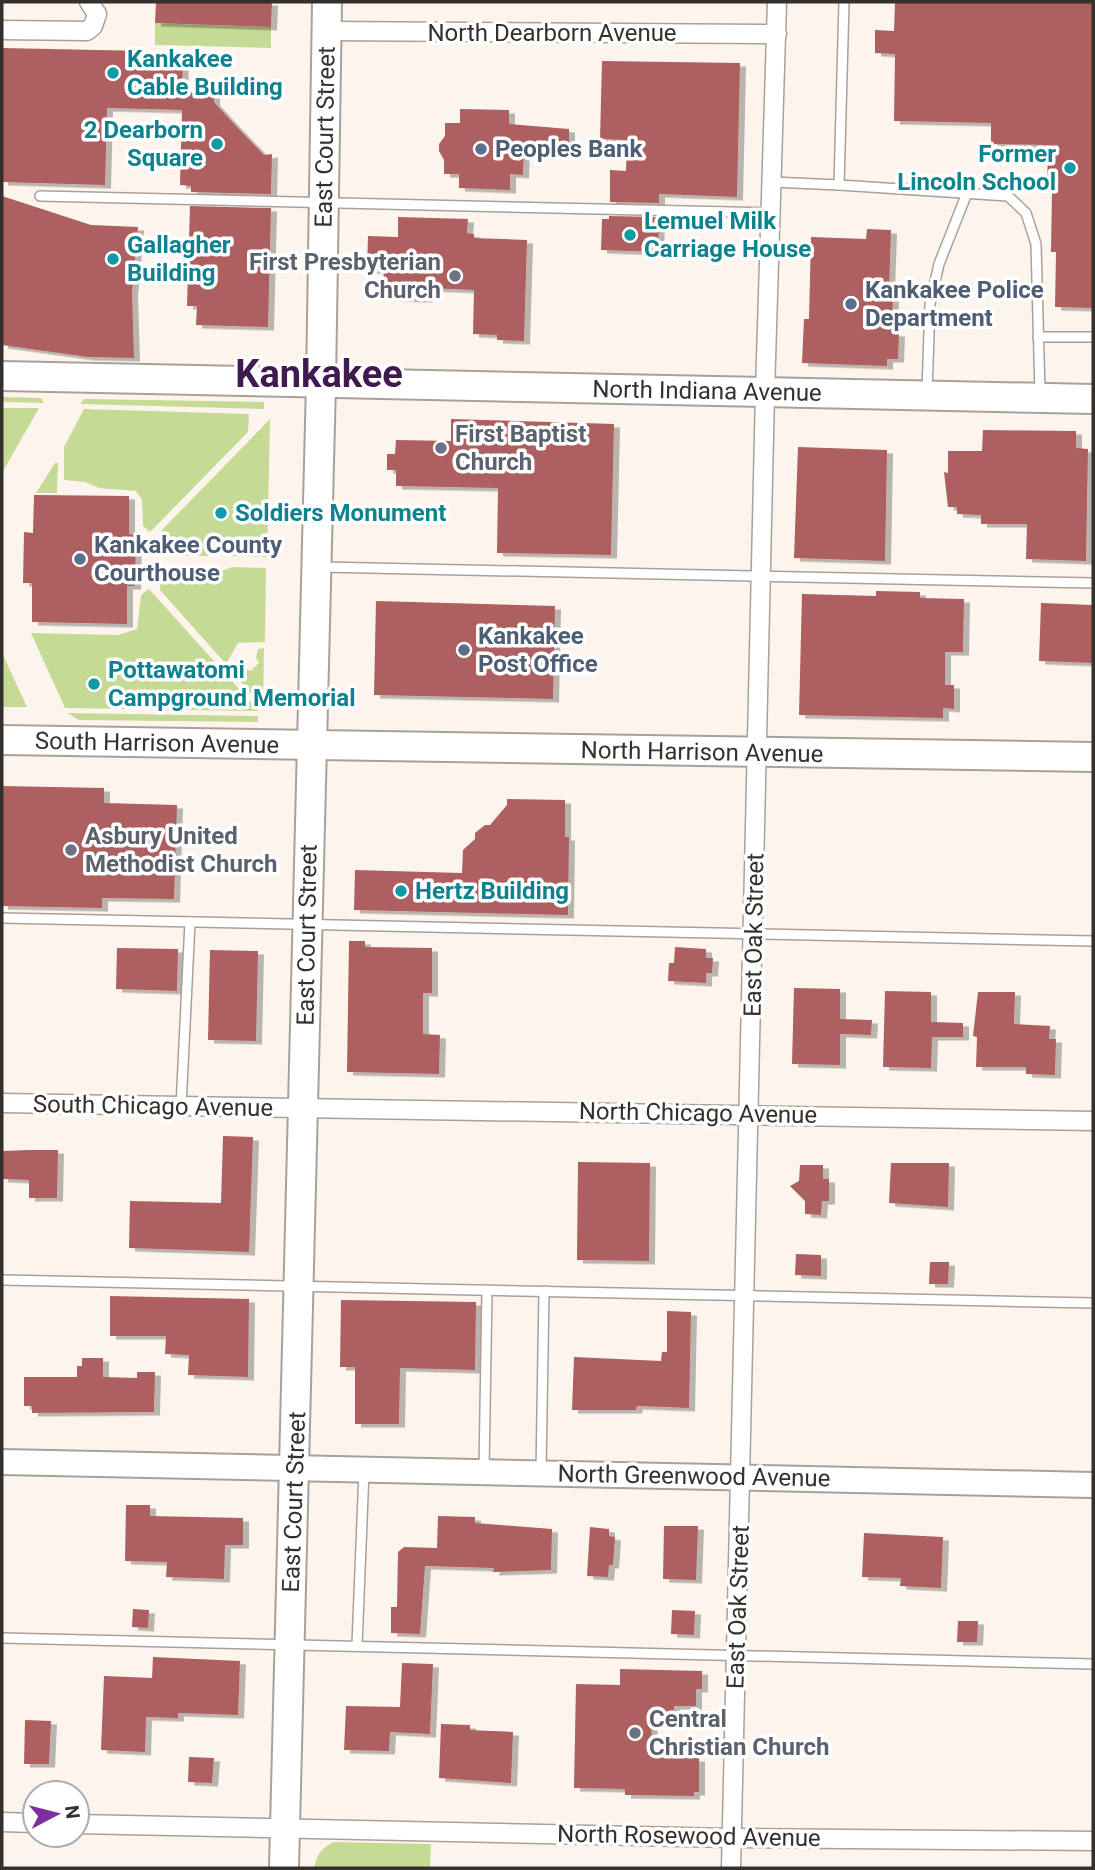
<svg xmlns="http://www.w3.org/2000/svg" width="1095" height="1870" viewBox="0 0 1095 1870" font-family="Roboto,sans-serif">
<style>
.green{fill:#c5da94}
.building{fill:#ae5f5e;filter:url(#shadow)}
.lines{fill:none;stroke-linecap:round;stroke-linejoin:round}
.lane-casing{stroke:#a8a199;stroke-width:12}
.street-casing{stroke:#a8a199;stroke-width:21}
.secondary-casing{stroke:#a8a199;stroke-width:28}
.primary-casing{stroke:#a8a199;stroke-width:32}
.lane{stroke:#fff;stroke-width:9}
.street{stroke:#fff;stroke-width:18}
.secondary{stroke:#fff;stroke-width:24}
.primary{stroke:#fff;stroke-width:28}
.culture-dot{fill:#0f9aa8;stroke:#fff;stroke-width:2.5}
.service-dot{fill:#5c6f8a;stroke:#fff;stroke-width:2.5}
.worship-dot{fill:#6b7280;stroke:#fff;stroke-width:2.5}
.labels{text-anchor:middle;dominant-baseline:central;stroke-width:7;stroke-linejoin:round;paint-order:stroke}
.street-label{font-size:24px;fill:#33302d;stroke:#fff}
.culture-label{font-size:24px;font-weight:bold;fill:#0d838f;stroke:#fff;text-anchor:start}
.service-label{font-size:24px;font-weight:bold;fill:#4e5e75;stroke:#fff;text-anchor:start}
.worship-label{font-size:24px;font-weight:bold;fill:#5b616d;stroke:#fff;text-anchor:start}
.town-label{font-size:38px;font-weight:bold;fill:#3f1a50;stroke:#fff}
</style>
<defs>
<filter id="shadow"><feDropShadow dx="6" dy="3.5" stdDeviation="0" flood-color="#0004"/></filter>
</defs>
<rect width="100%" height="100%" fill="#fdf5ed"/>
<g class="green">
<path d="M155,23L271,27V48L155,45Z"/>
<path d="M2,397L41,398L44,403L2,402Z"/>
<path d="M84,399L264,402V409L80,404Z"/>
<path d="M2,408H39L2,473Z"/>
<path d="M84,409L249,414L248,432L150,532L143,526L142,500L136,491L99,488L85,482L64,480V447Z"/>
<path d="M270,419L267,557L232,556L223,550L209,556L164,555L160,552L162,530Z"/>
<path d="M55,463H58L57,493H36Z"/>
<path d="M165,567H209L219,572L232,567L266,568L265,642L238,643L226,664L160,590L161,569Z"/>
<path d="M149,589L259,711L65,708L31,633L118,635L137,629L141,595Z"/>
<path d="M264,648L263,707L230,670L241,665L250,671L259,663L256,658L258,649Z"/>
<path d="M2,653L27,707H2Z"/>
<path d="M67,713L258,716V722L79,720Z"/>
<path d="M334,1842L431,1844L430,1868H314C317,1854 321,1848 334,1842Z"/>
</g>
<g class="building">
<path d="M156,2H272L271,27L155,23Z"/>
<path d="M895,2H1093V308L1055,307L1056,252H1051L1052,191H1047L1048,145L991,144V123L894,121L895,54L875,53V30L894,31Z"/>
<path d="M2,48L145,51V59L183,60L182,92L214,93V102L236,126L264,155L272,154L271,194L191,192V186L180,185L182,110L107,108L105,185L2,182Z"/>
<path d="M602,61L740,63L737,197L659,194V203L610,202V170L626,171L627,140L600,139Z"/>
<path d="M460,109L509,110V124L569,129V150L524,149L523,175L510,174V190L459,188V174H444V160L439,151V144L445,136V123H460Z"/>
<path d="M2,196L91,225L138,227L132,292L134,358L88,357L2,345Z"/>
<path d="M190,206L271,208L268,327L196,325L197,306H187Z"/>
<path d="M609,216L659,217L658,252L601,250L602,219H609Z"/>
<path d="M398,217L468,219L467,233L474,234V238L527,240L524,341L497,340V335L473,334L474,290L428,288L427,299L394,298L395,282H383L384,270H367L368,236L398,237Z"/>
<path d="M867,229L891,230L889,289H893L892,333H899L898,359H887V366L802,363L804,319H809L811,237L866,239Z"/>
<path d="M451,419L614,424L611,555L497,553L498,488L396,486V470H387V454H395L396,440L451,441Z"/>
<path d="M983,430L1076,431V448L1088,449L1086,561L1026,559L1027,524H981V515L957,514V507H948L944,472L948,473V451H982Z"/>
<path d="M798,447L887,450L885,561L794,558Z"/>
<path d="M34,495L129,496V534L136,535L135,586H127V624L32,622V583H23L24,532L33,533Z"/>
<path d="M876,591L920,592V598L964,599L963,652H945V685H954V709L943,708V718L799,715L802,594L876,596Z"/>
<path d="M376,601L555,606L553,699L374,695Z"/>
<path d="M1041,603L1093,605V663L1039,661Z"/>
<path d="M2,786L104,788V803L177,805L174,899L102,898V908L2,906Z"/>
<path d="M507,799L565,800V837H569L568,915L354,910L355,870L462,873L463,850L475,839V833L485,825H490L507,805Z"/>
<path d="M349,941H365V947L432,948V993H423V1034L440,1035L439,1074L347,1072Z"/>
<path d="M675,947L706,949V958H713L712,973H706V983L668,981L669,963H674Z"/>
<path d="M117,948L178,949L177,991L116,989Z"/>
<path d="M210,950L258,951L256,1041L208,1040Z"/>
<path d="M794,988L840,989V1019L872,1020L871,1035L840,1034V1065L792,1064Z"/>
<path d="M885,991L931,992V1022L963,1023V1037H932L931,1068L883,1067Z"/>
<path d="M978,992H1015L1014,1024L1050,1026L1049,1039H1056L1055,1075L1026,1074V1067H976L977,1037L973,1036Z"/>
<path d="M223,1136L253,1137L249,1252L129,1248L130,1201L221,1203Z"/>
<path d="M29,1150H58L57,1198H29V1180L2,1179V1151Z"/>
<path d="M578,1162L650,1163L649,1261L577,1260Z"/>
<path d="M891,1163H949L948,1207L889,1203Z"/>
<path d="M800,1165H823V1179H829V1201H822L821,1215L805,1214V1201L790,1186L799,1181Z"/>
<path d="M796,1254L821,1255V1276L795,1275Z"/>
<path d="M930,1262H949L948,1284H929Z"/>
<path d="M110,1296L249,1299L248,1377L188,1375L189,1355L165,1354L166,1336H110Z"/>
<path d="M341,1300L476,1302L475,1370L400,1368L399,1424H355V1367H340Z"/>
<path d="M667,1311L691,1312L689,1408L637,1406L636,1410H572L574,1357L661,1361L662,1352H667Z"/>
<path d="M82,1358H103V1377L137,1378V1372H155L154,1412L32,1413V1406H24V1377H77V1366H82Z"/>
<path d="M126,1505H150V1516L243,1518V1545H225L224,1579L166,1577L167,1562L125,1561Z"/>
<path d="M438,1516L475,1517V1523L552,1529L551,1570L493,1572L494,1568L425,1566L420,1634L391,1633V1607H397L398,1552L404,1547L437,1548Z"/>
<path d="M664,1526H698L696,1580L663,1579Z"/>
<path d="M590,1527L609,1529V1536L615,1537L613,1565H609L608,1577L587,1576Z"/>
<path d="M864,1533L943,1537L941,1588L900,1586L901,1578L862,1577Z"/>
<path d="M133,1609L149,1610L148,1628L132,1627Z"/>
<path d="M672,1610L695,1611L694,1635L671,1634Z"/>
<path d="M958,1621H978L977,1642H957Z"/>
<path d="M153,1657L240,1661L238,1715L178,1713V1718L146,1717L145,1752L101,1750L104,1676L152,1678Z"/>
<path d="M402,1663L433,1664L430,1734L390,1732L389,1751L344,1750L346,1706L400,1707Z"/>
<path d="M620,1669L702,1671V1689H696V1706H674V1714H652L651,1753L694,1754L693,1758H699V1792H694V1796L625,1795V1789L574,1788L576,1684L620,1685Z"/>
<path d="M25,1720L51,1721L49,1764H24Z"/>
<path d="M441,1724L470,1725V1730L513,1732L511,1783L439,1778Z"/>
<path d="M189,1757L214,1758L212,1783L188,1782Z"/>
</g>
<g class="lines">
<defs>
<g id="lane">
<path d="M844,2L839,185L1008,196L1026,213L1036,244L1040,393"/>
<path d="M772,182L839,185"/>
<path d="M40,196L771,213"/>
<path d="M1038,337H1093"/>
<path d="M927,392L930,304L939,264L967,193"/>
<path d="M322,567L1093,583"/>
<path d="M2,918L1093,941"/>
<path d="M181,1107L190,922"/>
<path d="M2,1280L1093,1303"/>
<path d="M484,1470L487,1290"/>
<path d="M541,1472L544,1291"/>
<path d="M2,1638L1093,1664"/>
<path d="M357,1645L364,1471"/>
</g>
<g id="street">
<path d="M2,30L87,31L93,26L97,14L89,2"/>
<path d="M327,31L777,34"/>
<path d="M2,1103L1093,1121"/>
<path d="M2,1822L35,1823"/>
<path d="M77,1824L731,1838L1093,1841"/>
<path d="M731,1868L765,392L777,2"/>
</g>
<path id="secondary" d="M2,1462L1093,1485"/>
<g id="primary">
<path d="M2,376L1093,399"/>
<path d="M2,740L1093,757"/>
<path d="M284,1868L321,383L327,2"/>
</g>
</defs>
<use href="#lane" class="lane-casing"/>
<use href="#street" class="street-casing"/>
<use href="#secondary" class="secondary-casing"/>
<use href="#primary" class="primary-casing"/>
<use href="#lane" class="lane"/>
<use href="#street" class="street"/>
<use href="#secondary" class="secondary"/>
<use href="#primary" class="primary"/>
</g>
<g class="culture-dot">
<circle cx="113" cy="73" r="7"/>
<circle cx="217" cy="144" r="7"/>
<circle cx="1070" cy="168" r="7"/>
<circle cx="630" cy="235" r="7"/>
<circle cx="113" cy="259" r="7"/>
<circle cx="221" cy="513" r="7"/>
<circle cx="94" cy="684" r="7"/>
<circle cx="401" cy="891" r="7"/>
</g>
<g class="service-dot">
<circle cx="481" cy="149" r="7"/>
<circle cx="851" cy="304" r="7"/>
<circle cx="80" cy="559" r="7"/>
<circle cx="464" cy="650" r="7"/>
</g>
<g class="worship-dot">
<circle cx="455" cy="276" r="7"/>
<circle cx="441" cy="448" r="7"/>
<circle cx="71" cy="850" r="7"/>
<circle cx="635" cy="1733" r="7"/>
</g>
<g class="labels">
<g class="street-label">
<text x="552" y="33">North Dearborn Avenue</text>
<text transform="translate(325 137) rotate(-89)">East Court Street</text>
<text transform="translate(707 391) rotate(1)">North Indiana Avenue</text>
<text transform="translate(157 743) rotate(1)">South Harrison Avenue</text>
<text transform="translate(702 752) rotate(1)">North Harrison Avenue</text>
<text transform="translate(307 935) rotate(-89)">East Court Street</text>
<text transform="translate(754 935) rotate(-89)">East Oak Street</text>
<text transform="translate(153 1106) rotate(1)">South Chicago Avenue</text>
<text transform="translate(698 1113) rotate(1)">North Chicago Avenue</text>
<text transform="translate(694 1476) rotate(1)">North Greenwood Avenue</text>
<text transform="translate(294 1502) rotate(-88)">East Court Street</text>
<text transform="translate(738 1607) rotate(-88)">East Oak Street</text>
<text transform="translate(689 1836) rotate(1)">North Rosewood Avenue</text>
</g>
<g class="culture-label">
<text x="127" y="59">Kankakee<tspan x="127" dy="28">Cable Building</tspan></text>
<text x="203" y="130" text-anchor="end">2 Dearborn<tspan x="203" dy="28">Square</tspan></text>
<text x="1056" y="154" text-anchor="end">Former<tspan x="1056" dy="28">Lincoln School</tspan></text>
<text x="644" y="221">Lemuel Milk<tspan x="644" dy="28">Carriage House</tspan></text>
<text x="127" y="245">Gallagher<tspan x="127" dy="28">Building</tspan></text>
<text x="235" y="513">Soldiers Monument</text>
<text x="108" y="670">Pottawatomi<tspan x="108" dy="28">Campground Memorial</tspan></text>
<text x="415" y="891">Hertz Building</text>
</g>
<g class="service-label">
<text x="495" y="149">Peoples Bank</text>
<text x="865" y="290">Kankakee Police<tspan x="865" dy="28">Department</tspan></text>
<text x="94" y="545">Kankakee County<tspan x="94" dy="28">Courthouse</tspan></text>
<text x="478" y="636">Kankakee<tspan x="478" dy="28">Post Office</tspan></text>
</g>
<g class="worship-label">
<text x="441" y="262" text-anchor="end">First Presbyterian<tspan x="441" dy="28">Church</tspan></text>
<text x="455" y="434">First Baptist<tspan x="455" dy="28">Church</tspan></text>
<text x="85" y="836">Asbury United<tspan x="85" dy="28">Methodist Church</tspan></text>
<text x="649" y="1719">Central<tspan x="649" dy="28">Christian Church</tspan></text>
</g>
<g class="town-label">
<text x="319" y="374">Kankakee</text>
</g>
</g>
<rect width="1095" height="1870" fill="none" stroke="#33302d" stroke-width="7"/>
<g transform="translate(56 1814) rotate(83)"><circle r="33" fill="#ffffff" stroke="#adacab" stroke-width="2"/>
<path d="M0-5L12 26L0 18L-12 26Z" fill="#7d2fa0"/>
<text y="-10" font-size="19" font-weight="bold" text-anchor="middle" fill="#33302d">N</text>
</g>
</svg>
